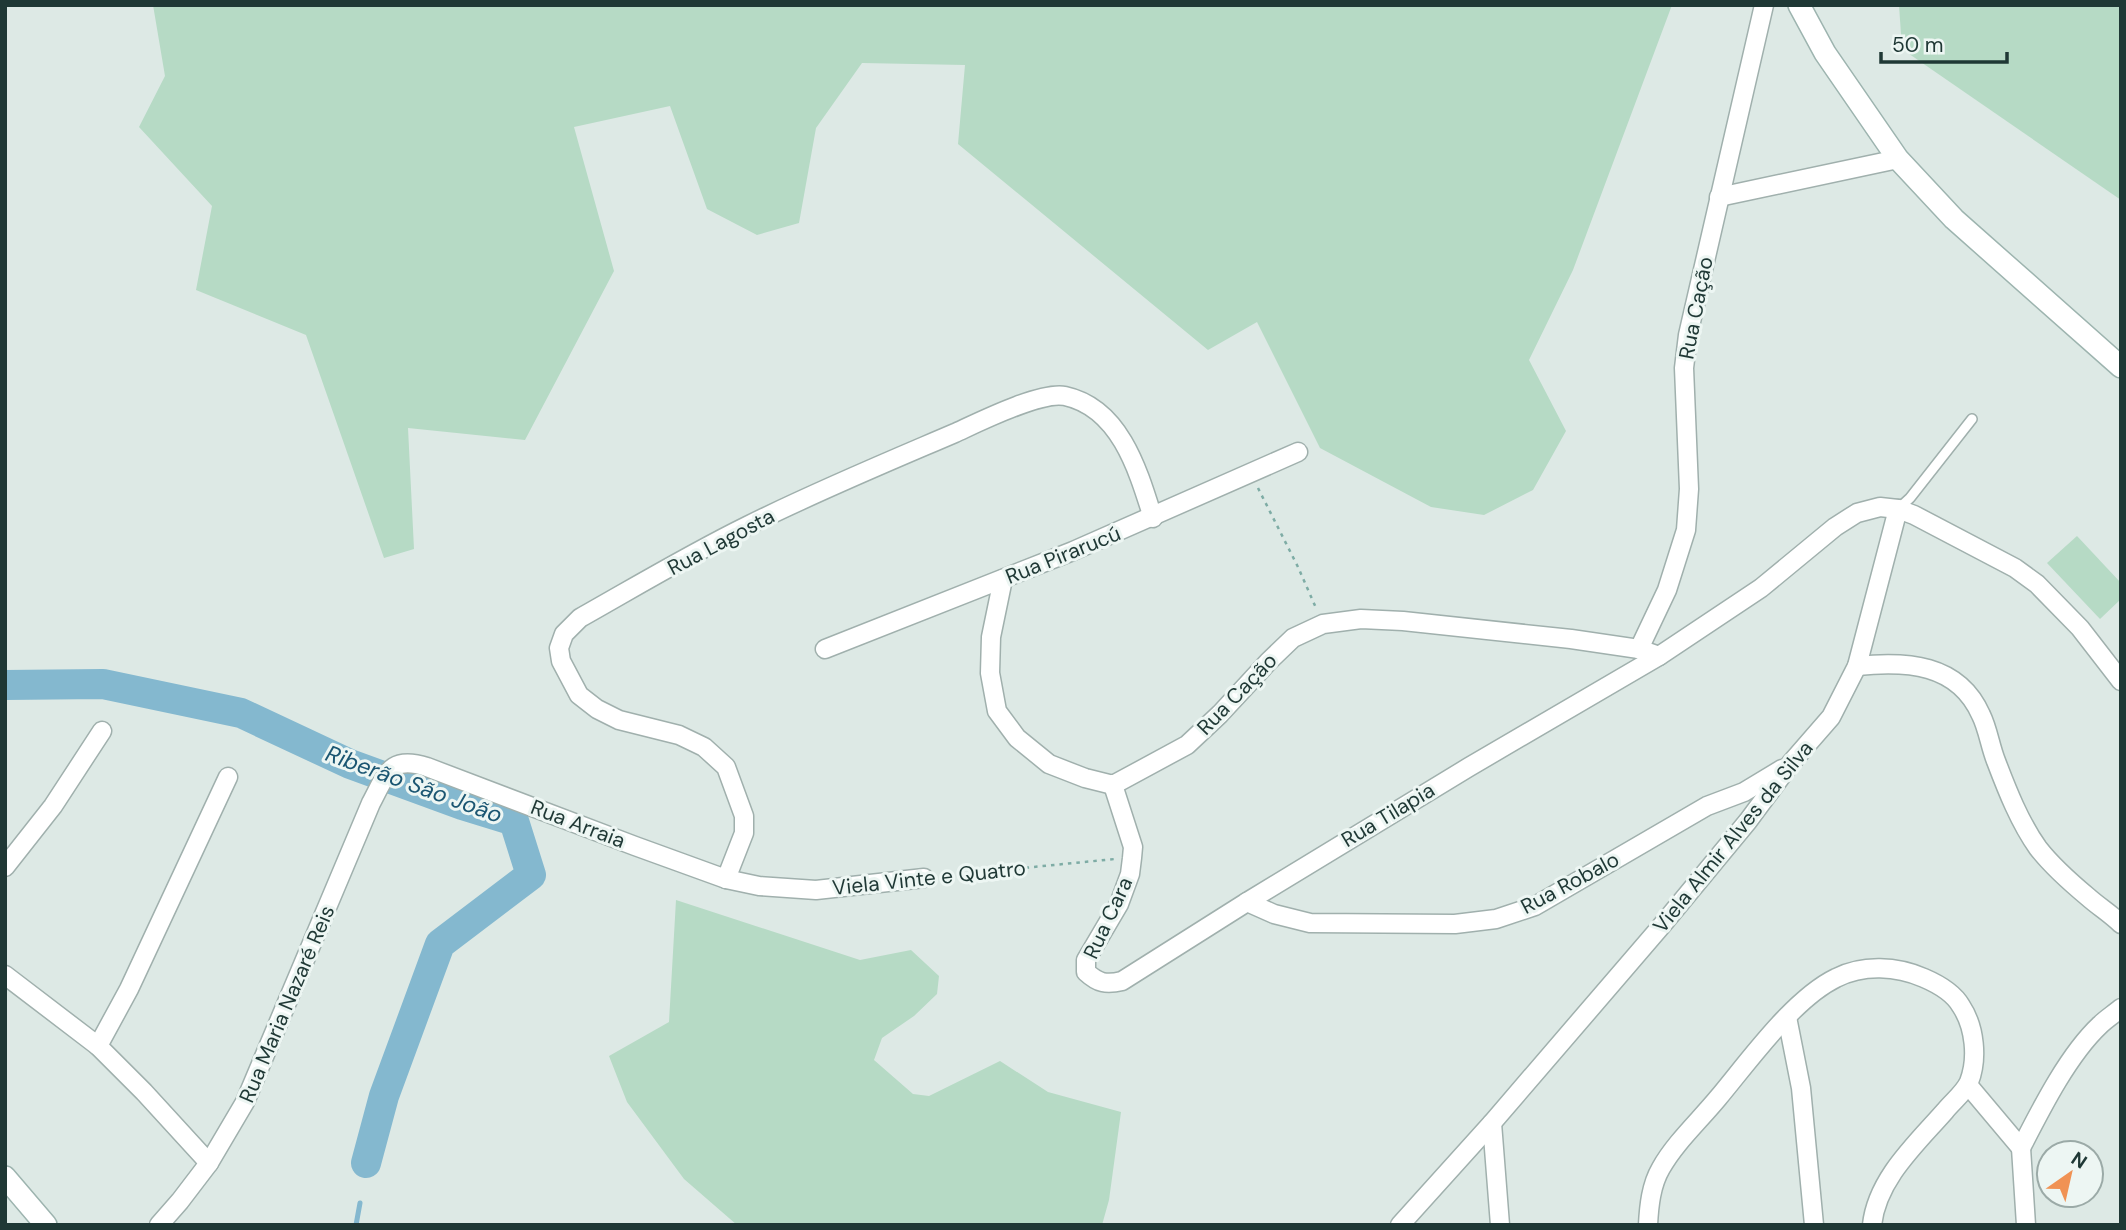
<svg xmlns="http://www.w3.org/2000/svg" width="2126" height="1230" viewBox="0 0 2126 1230" font-family="'DM Sans',sans-serif">
<style>
.green{fill:#b6dac5}
.lines{fill:none;stroke-linecap:round;stroke-linejoin:round}
.stream{stroke:#84b8cf;stroke-width:5}
.river{stroke:#84b8cf;stroke-width:30}
.lane-casing{stroke:#a0b0ad;stroke-width:12}
.street-casing{stroke:#a0b0ad;stroke-width:21}
.secondary-casing{stroke:#9db4af;stroke-width:24}
.path{stroke:#7eaca5;stroke-width:2.5;stroke-dasharray:3.5 5;stroke-linecap:butt}
.lane{stroke:#fff;stroke-width:9}
.street{stroke:#fff;stroke-width:18}
.secondary{stroke:#fff;stroke-width:21}
.labels{text-anchor:middle;dominant-baseline:central;stroke-width:6;stroke-linejoin:round;paint-order:stroke}
.street-label{font-size:21px;fill:#1f3835;stroke:#edf6f3}
.water-label{font-size:23px;font-style:italic;fill:#1b5672;stroke:#edf6f3}
</style>
<rect width="100%" height="100%" fill="#dde9e5"/>
<g class="green">
<path d="M153,5H1672L1573,270L1529,360L1566,431L1533,490L1484,515L1431,507L1320,448L1257,322L1208,350L958,144L965,65L862,63L816,128L799,223L757,235L707,209L670,106L574,127L614,271L525,440L408,428L414,549L384,558L306,335L196,290L212,206L139,127L165,76Z"/>
<path d="M1899,5H2121V200L1902,49Z"/>
<path d="M2077,536L2121,583V599L2100,619L2047,563Z"/>
<path d="M676,900L860,960L911,950L939,976L937,994L914,1016L882,1038L874,1060L913,1094L929,1096L1000,1061L1048,1092L1121,1112L1109,1200L1102,1225H737L684,1179L627,1102L609,1056L669,1022Z"/>
</g>
<g class="lines">
<path class="stream" d="M356,1225L360,1203"/>
<path class="river" d="M5,685L103,684L241,713L350,764L462,805L514,821L531,875L440,944L384,1096L366,1163"/>
<defs>
<path id="lane" d="M1898,509L1910,498L1972,419"/>
<g id="street">
<path d="M1719,197L1898,159"/>
<path d="M1003,579L991,637L990,673L997,711L1017,738L1049,764L1085,778L1113,785L1187,745L1220,714L1268,662L1293,638L1323,624L1361,619L1403,621L1571,639L1639,649L1659,656"/>
<path d="M825,649L1073,551L1298,452"/>
<path d="M1639,649L1667,590L1686,530L1689,489L1684,368L1688,335L1764,5"/>
<path d="M1857,666C1906,661 1958,663 1981,715C1988,729 1990,746 1996,761C2007,790 2020,823 2038,848C2052,866 2070,882 2088,897C2098,906 2111,914 2121,924"/>
<path d="M1113,785L1133,847L1132,858L1130,874L1119,904L1086,960V972C1098,983 1106,985 1122,981L1247,902L1469,767L1659,656L1761,588L1835,527L1857,513L1880,507L1898,509L1914,515L2015,568L2037,584L2080,628L2121,681"/>
<path d="M5,867L53,806L102,731"/>
<path d="M726,879L744,833V816L726,767L704,747L679,735L619,720L597,709L579,695L561,661L559,648L564,634L580,618C635,587 690,554 747,526C815,492 885,463 955,433C979,422 1041,391 1065,396C1120,408 1138,470 1153,518"/>
<path d="M1247,902L1274,914L1310,923L1455,924L1496,919L1535,906L1707,806L1744,792L1782,769"/>
<path d="M5,975L98,1046L144,1092L209,1163"/>
<path d="M1787,1017L1801,1088L1814,1225"/>
<path d="M98,1046L129,989L228,777"/>
<path d="M1968,1085L2021,1148"/>
<path d="M1492,1123L1500,1225"/>
<path d="M2021,1148C2041,1109 2068,1055 2100,1025C2106,1019 2114,1014 2121,1008"/>
<path d="M2021,1148L2026,1225"/>
<path d="M159,1225L180,1201L209,1163L245,1102L371,803C387,773 390,755 427,767L635,846L726,879L759,886L816,890L924,878"/>
<path d="M1400,1225L1492,1123L1663,924L1748,821L1791,763L1831,717L1857,666L1898,509"/>
<path d="M1648,1225C1649,1206 1651,1185 1661,1168C1675,1143 1699,1121 1718,1098C1749,1061 1793,999 1836,978C1863,964 1897,966 1924,978C1938,984 1953,992 1961,1006C1975,1027 1978,1059 1969,1082C1964,1093 1952,1102 1945,1111C1916,1144 1877,1179 1872,1225"/>
</g>
<g id="secondary">
<path d="M1799,5L1825,53L1898,159L1954,219L2121,367"/>
<path d="M5,1177L46,1225"/>
</g>
</defs>
<use href="#lane" class="lane-casing"/>
<use href="#street" class="street-casing"/>
<use href="#secondary" class="secondary-casing"/>
<g class="path">
<path d="M1258,488L1298,567L1316,608"/>
<path d="M941,876L1115,859"/>
</g>
<use href="#lane" class="lane"/>
<use href="#street" class="street"/>
<use href="#secondary" class="secondary"/>
</g>
<g class="labels">
<g class="street-label">
<text transform="translate(1696 308) rotate(-79)">Rua Cação</text>
<text transform="translate(721 542) rotate(-28)">Rua Lagosta</text>
<text transform="translate(1063 555) rotate(-22)">Rua Pirarucú</text>
<text transform="translate(1237 694) rotate(-46)">Rua Cação</text>
<text transform="translate(1388 815) rotate(-31)">Rua Tilapia</text>
<text transform="translate(578 824) rotate(21)">Rua Arraia</text>
<text transform="translate(1733 837) rotate(-51)">Viela Almir Alves da Silva</text>
<text transform="translate(929 878) rotate(-6)">Viela Vinte e Quatro</text>
<text transform="translate(1570 883) rotate(-28)">Rua Robalo</text>
<text transform="translate(1108 918) rotate(-65)">Rua Cara</text>
<text transform="translate(287 1004) rotate(-67)">Rua Maria Nazaré Reis</text>
</g>
<g class="water-label">
<text transform="translate(414 784) rotate(20)">Riberão São João</text>
</g>
</g>
<rect width="2126" height="1230" fill="none" stroke="#1f3835" stroke-width="14"/>
<g transform="translate(2070 1174) rotate(34)"><circle r="33" fill="#edf6f3" stroke="#9baaa7" stroke-width="2"/>
<path d="M0-5L12 26L0 18L-12 26Z" fill="#f09254"/>
<text y="-10" font-size="19" font-weight="bold" text-anchor="middle" fill="#1f3835">N</text>
</g>
<path d="M1881 52v10h126v-10" fill="none" stroke="#1f3835" stroke-width="3.5"/>
<text x="1892" y="52" font-size="21" fill="#1f3835" stroke="#edf6f3" stroke-width="5" paint-order="stroke">50 m</text>
</svg>
